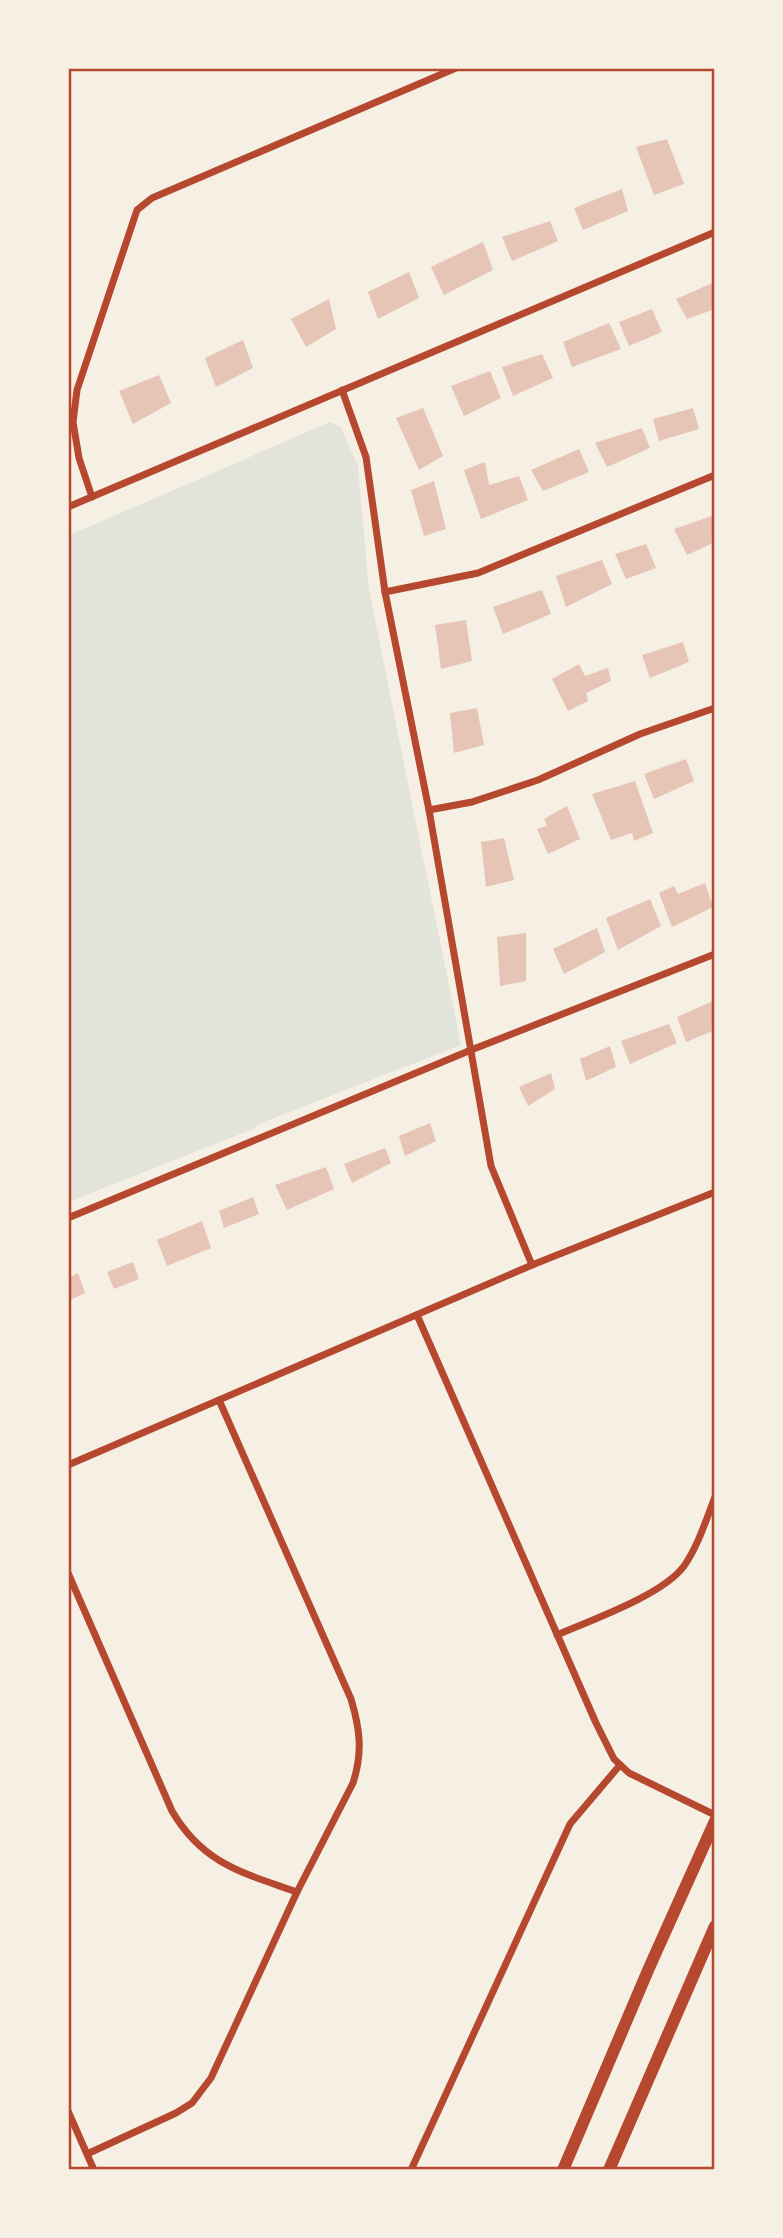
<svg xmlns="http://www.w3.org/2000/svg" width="783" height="2238" viewBox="0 0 783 2238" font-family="'Source Sans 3',sans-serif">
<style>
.green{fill:#e2e4dc}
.building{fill:#e6c5b7}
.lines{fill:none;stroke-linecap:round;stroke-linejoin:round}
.minor{stroke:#b5482f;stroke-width:7}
.primary{stroke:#b5482f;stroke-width:12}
.neatline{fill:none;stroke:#b5482f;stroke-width:2.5}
</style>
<rect width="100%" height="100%" fill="#f6efe4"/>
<path class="green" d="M330,422L341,427L358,466L369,590L461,1045L256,1125V1128L68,1202V536Z"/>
<g class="building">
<path d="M667,139L684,184L654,195L636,147Z"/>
<path d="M622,189L628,211L583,230L574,208Z"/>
<path d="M550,221L558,241L512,261L502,237Z"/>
<path d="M483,242L493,270L444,295L431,267Z"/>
<path d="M409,272L419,298L378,319L368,292Z"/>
<path d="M715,282V309L687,319L676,299Z"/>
<path d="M329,299L336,329L306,347L291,319Z"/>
<path d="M652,309L662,332L629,346L619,322Z"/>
<path d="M609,323L621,349L572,367L563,342Z"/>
<path d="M243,340L253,368L216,387L205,358Z"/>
<path d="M542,354L553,378L513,396L502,367Z"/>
<path d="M490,371L501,398L464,416L451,386Z"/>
<path d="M159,375L171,403L133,424L119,391Z"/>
<path d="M423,408L443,456L419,470L396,418Z"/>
<path d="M693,408L699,429L659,441L653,419Z"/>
<path d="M642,428L650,448L607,467L595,443Z"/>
<path d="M579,449L589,472L543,491L531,470Z"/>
<path d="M485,462L489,485L519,476L528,500L481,519L464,470Z"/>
<path d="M434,481L446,529L424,536L411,490Z"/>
<path d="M715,515V542L687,555L674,529Z"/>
<path d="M646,544L656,568L626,579L615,554Z"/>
<path d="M602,560L612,584L566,607L556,576Z"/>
<path d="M542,590L551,614L503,634L493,607Z"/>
<path d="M466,620L472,661L441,669L435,625Z"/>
<path d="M683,642L689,662L650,678L642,655Z"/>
<path d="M579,664L585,676L608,668L611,681L586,693L588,701L568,711L552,679Z"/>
<path d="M477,708L484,745L454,753L450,713Z"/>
<path d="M686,759L694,781L654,799L644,774Z"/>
<path d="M635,781L653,833L634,841L632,833L611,840L592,794Z"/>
<path d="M567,806L580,839L548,854L537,829L547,826L544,819Z"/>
<path d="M504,838L514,880L486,887L481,842Z"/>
<path d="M705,883L713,907L672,927L659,893L674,886L678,894Z"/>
<path d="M650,899L661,926L618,950L606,918Z"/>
<path d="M597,928L605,952L564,974L553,949Z"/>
<path d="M526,933V981L500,986L497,937Z"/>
<path d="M715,1000V1030L686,1042L677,1017Z"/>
<path d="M669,1024L677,1043L630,1064L621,1041Z"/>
<path d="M610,1046L616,1067L586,1081L580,1059Z"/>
<path d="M551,1073L555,1089L528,1106L519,1087Z"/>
<path d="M430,1123L436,1141L405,1156L399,1136Z"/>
<path d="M385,1148L391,1163L352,1183L344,1164Z"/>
<path d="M326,1167L334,1189L287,1210L275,1185Z"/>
<path d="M253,1197L259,1214L224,1228L219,1211Z"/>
<path d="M202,1221L211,1248L167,1266L157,1240Z"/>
<path d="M133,1262L139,1279L114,1289L107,1272Z"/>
<path d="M78,1273L85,1293L68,1301V1278Z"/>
</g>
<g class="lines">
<g class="minor">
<path d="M342,390L366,457L385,592L429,810L491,1166L532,1265"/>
<path d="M92,497L79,458L73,422L77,390L137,210L152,198L456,68"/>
<path d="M68,507L715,232"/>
<path d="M385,592L478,573L715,475"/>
<path d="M429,810L472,802L538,780L640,734L715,708"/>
<path d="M68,1218L471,1050L715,954"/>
<path d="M417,1315L596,1723L614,1759L629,1773L715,1815"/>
<path d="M68,1465L532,1265L715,1192"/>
<path d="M68,1573L172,1811C203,1864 243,1873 297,1892"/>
<path d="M557,1635C591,1620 663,1595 684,1566C698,1546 706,1520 715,1497"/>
<path d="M68,2111L94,2170"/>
<path d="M87,2154L176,2113L192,2103L211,2078L297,1892L353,1783C363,1752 360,1729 351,1699L219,1400"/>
<path d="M411,2170L570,1824L620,1765"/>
</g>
<g class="primary">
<path d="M563,2170L649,1968L715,1821"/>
<path d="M609,2170L715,1926"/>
</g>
</g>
<rect width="783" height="2238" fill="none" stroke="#f6efe4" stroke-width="140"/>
<rect x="70" y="70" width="643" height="2098" class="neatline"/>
</svg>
